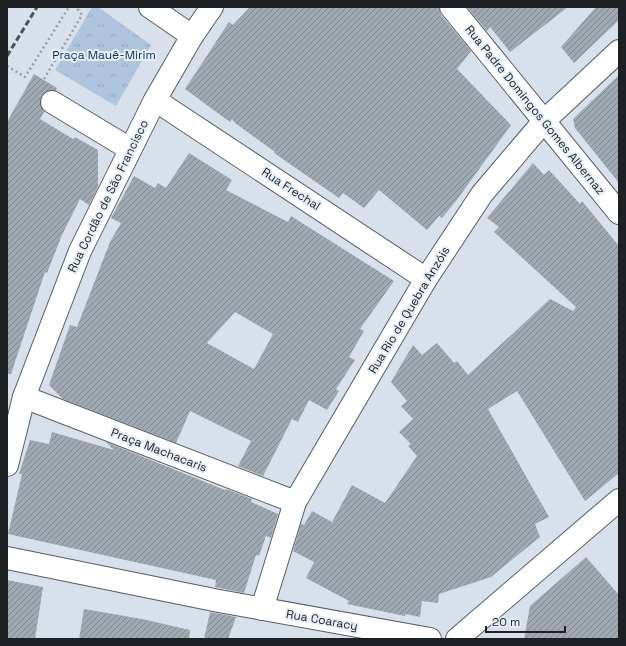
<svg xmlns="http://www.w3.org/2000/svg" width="626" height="646" viewBox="0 0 626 646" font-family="'Space Grotesk',sans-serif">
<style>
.park{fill:url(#park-tufts)}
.building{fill:url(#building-hatch);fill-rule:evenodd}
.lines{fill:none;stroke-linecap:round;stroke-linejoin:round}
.street-casing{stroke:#565d66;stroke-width:24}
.secondary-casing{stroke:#565d66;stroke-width:24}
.path{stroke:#969da5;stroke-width:2.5;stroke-dasharray:2 3;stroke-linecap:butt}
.street{stroke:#fff;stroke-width:22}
.secondary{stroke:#fff;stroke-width:22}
.rail{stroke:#4d5257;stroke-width:3;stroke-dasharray:6 3;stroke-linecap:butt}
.labels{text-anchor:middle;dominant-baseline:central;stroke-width:4;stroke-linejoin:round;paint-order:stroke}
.park-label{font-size:12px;fill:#0e3155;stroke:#e6eef8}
.street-label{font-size:12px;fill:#1e2124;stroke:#e6eef8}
</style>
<defs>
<pattern id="park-tufts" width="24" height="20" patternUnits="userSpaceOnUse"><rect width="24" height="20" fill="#afc4dd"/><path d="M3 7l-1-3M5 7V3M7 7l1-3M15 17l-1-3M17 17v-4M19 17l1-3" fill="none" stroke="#96a8be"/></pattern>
<pattern id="building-hatch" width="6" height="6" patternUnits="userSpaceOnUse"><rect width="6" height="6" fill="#a0a8b1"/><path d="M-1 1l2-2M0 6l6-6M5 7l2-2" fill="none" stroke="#828890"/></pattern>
</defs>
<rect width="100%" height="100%" fill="#d8e1eb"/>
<path class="park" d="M92,7H98L151,45L116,106L55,70Z"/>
<g class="building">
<path d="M250,7H439L441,15L471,51L457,69L511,125L456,201L442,218L439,216L427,230L379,190L364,208L343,193L339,198L274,153L275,152L235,123L232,119L230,122L185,89L229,22L233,25Z"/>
<path d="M467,7H568L510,52L490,27L487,31Z"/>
<path d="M596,7H619V20L574,63L561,47Z"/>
<path d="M34,74L57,88L56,91H46L41,96L40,102L44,112L40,119L73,139L75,137L98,150V187L89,205L80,199L62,235L47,273L45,272L11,374H7V122Z"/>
<path d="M619,75V183L575,128L573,119Z"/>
<path d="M189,153L232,180L226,190L288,222L291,216L394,281L360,329L364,331L349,357L355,360L336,389L339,391L327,410L309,400L298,422L292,419L263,476L238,466L251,441L190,411L176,443L63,399L49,385L70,325L77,327L110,242L121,223L111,218L134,176L155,188L158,183L166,188ZM235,312L273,334L254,369L207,343Z"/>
<path d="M533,163L544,175L549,170L580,204L582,201L619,246V473L585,501L517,391L488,409L549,517L535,524L540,537L491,577L439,594L438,603L422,601L420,617L405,614V616L347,604L349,601L306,578L314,562L293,551L301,524L304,525L312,511L332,522L352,485L385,503L417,456L408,446L411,444L399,432L413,419L401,406L407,401L391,382L413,345L422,355L437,343L454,363L457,361L468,375L550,299L573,311L576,307L494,232L499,227L487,218Z"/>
<path d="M52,432L114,450L106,442L225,490L226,489L252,499L251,502L278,514L271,538L266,536L259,556L256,555L244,593L215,587L216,580L8,534L22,474H19L30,440L49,444Z"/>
<path d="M586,557L619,595V639H524L530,606Z"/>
<path d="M7,580L43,587L35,639H7Z"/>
<path d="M84,609L142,619L190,630L189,639H79Z"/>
<path d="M210,612L236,617L228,639H204Z"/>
</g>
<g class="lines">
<defs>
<g id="street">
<path d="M150,7L192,36"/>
<path d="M451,7L619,213"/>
<path d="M155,100L426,279"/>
<path d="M52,102L130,149"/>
<path d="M24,397L295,502"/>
<path d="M7,558L219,601L430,639"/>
<path d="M262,609L295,502L426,279L482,194L544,121L619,51"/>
</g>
<g id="secondary">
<path d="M7,465L24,397L80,251L155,100L192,36L212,7"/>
<path d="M457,639L619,500"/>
</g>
</defs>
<use href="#street" class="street-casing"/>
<use href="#secondary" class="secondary-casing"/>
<g class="path">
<path d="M7,66L25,77L69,7"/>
<path d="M44,79L82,15L76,7"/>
</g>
<use href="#street" class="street"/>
<use href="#secondary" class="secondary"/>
<g class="rail">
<path d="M7,8V7"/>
<path d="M7,56L37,7"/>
</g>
</g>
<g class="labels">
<g class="park-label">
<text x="104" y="55">Praça Mauê-Mirim</text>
</g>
<g class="street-label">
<text transform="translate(535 110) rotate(51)">Rua Padre Domingos Gomes Albernaz</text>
<text transform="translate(291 189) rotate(33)">Rua Frechal</text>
<text transform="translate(108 196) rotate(-64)">Rua Cordão de São Francisco</text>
<text transform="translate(409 310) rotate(-59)">Rua Rio de Quebra Anzóis</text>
<text transform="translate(159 450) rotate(21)">Praça Machacaris</text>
<text transform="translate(322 620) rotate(10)">Rua Coaracy</text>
</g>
</g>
<rect width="626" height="646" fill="none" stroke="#1e2124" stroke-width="16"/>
<path d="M486 626v6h79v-6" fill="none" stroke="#1e2124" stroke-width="2"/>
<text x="492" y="626" font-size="12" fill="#1e2124" stroke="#e6eef8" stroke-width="3" paint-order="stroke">20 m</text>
</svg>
